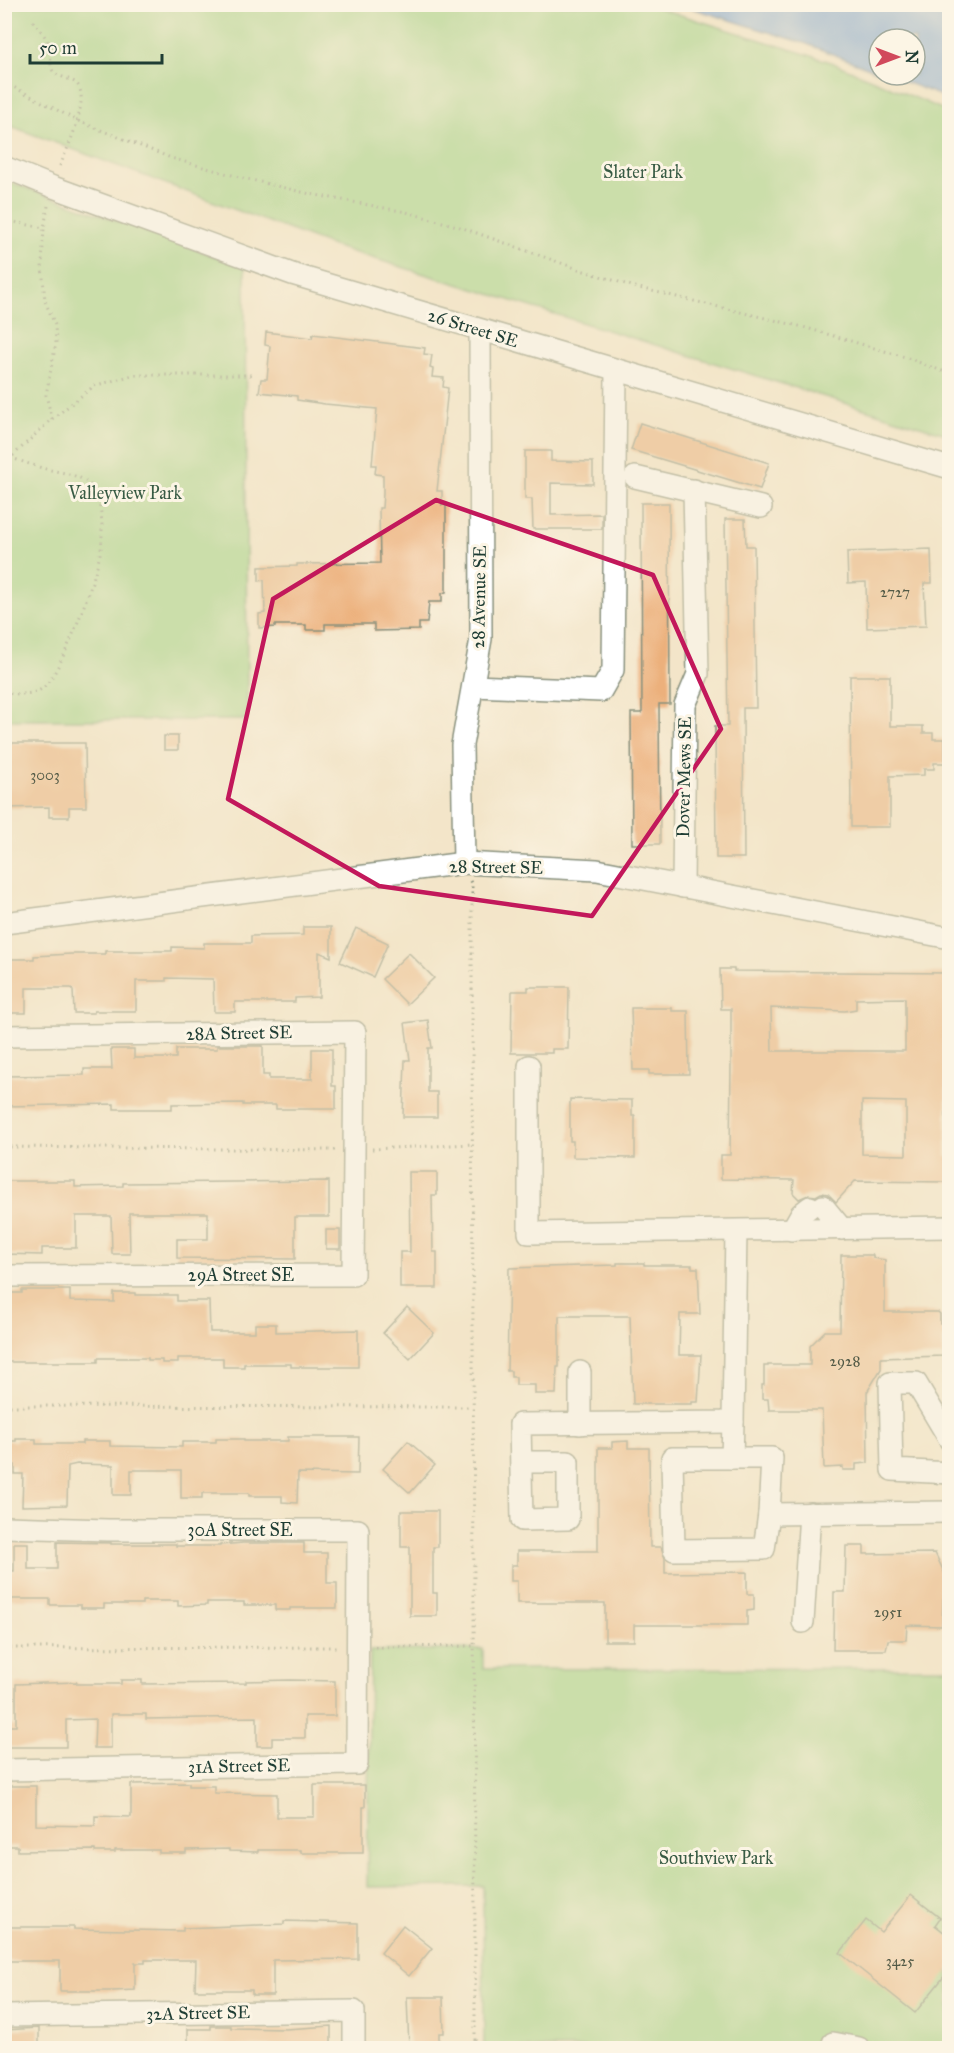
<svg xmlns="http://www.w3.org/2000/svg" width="954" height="2053" viewBox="0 0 954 2053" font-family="'IM FELL Great Primer',serif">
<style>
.green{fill:#9cd486;stroke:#5e885d;stroke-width:1.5}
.water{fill:#709fd9;stroke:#486e86;stroke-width:1.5}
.building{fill:#ecb07b;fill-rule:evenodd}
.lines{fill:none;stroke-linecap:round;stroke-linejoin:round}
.minor-casing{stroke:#89917e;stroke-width:24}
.path{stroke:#89917e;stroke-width:3;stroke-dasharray:1.5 4.5;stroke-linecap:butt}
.minor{stroke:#fff;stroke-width:21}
.marked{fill:none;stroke:#c2185b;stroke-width:4.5;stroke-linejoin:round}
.labels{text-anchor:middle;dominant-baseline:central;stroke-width:6;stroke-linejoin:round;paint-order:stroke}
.number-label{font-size:15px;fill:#525a46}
.park-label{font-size:18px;fill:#385b44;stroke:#fcf5e5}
.street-label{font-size:18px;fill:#1f3d34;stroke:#fcf5e5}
</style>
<rect width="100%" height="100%" fill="#fcf5e5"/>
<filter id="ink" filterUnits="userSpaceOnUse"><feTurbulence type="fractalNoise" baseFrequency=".0167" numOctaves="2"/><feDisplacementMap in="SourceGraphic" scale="12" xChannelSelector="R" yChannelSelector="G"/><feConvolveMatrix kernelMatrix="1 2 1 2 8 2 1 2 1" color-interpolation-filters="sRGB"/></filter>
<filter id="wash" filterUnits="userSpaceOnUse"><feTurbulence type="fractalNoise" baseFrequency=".008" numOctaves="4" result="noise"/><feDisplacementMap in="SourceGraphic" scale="24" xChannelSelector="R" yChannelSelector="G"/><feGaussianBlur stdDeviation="1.35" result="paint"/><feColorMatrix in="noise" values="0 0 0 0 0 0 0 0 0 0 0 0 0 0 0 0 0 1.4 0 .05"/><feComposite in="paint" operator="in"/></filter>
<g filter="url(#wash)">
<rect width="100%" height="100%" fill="#f3e5c9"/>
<g class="green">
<path d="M4,5H649L831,62L949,112V435L333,246L5,124Z"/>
<path d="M4,180L245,267L247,720H5Z"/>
<path d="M483,1649V1669L949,1668V2048H484L483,1886L367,1887L370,1651Z"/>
</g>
<path class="water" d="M946,5L950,6L949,99L887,75H915V39H879V72L807,44L682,5Z"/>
<g id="blocks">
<g class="building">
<path d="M266,332L312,338L313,334L425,348L424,354L432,355L430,368L433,369L432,377L444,378L443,387L448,388L437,491H442V505H446V592L442,593V602H429L427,623H419V630L374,631V624H325V630H306V625H275V627L259,628V614L265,613L264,580L259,581V567L297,566V564L380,563L379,508H382L383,494V475L375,474L376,465H372L377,409L325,404L297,400V396L259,392L261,379H267L270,346L265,345Z"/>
<path d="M640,423L769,463L760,489L631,450Z"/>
<path d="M525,451H551V461L593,462V484L551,483V515L602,514V529H533L532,499H525Z"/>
<path d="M641,503H669L670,704H659L660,844H632L631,713H642Z"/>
<path d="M725,519H745L746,546H754L756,708H743L744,858H716L715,726H728Z"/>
<path d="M931,549L932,583H924L926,626L867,628L866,582L848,583L847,552Z"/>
<path d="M850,676H890V726H923V733H933V739H945V763H934V769H924V775L890,776V827H851Z"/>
<rect x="164" y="736" width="14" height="14"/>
<path d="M4,743H85L86,807H69V817H49V807L4,808Z"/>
<path d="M303,927H331V957L319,952V997L295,998V1002H235V1012H214L213,979L166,978V981H136V1011H94V1013H74L73,990L71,988H26V1013H4V959H34V956L71,954H105V951H172V947L204,948V943H251V936L303,935Z"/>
<path d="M356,928L388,943L373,977L340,962Z"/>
<path d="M409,953L434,978L407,1004L382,979Z"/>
<path d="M720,969H734V971L950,973V998H947L946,1089V1156H950V1182L855,1181L836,1202L828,1194L821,1193L816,1196L808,1195L799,1199L793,1193L794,1180L721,1179V1155H730L731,1064V1009H721ZM905,998V1051H772L771,1008L845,1011L856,1009V999ZM862,1101L906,1102V1155L862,1154Z"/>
<path d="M528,987H569L568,1049H552V1053H511L512,991H528Z"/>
<path d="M631,1008H672V1011H688L689,1074H649V1070H633Z"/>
<path d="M428,1020L432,1048H428V1092H437V1117H403L405,1060H410L405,1023Z"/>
<path d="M217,1046H263V1075H269V1079H312V1049H332V1086H336V1109H276V1105H243V1103L172,1104V1109H114V1104L4,1106V1076L84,1075V1069H112L111,1049H134V1058H176V1049H217Z"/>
<path d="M570,1099L632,1100V1116H635V1158L573,1157V1141H570Z"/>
<path d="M409,1172H437V1195H432L433,1252H437V1288H400V1252H410Z"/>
<path d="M4,1181H75V1187L123,1186V1183L329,1181V1217H295V1259L177,1258V1239H208V1213H129L130,1254H112L111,1216H76V1248H42V1255L4,1254Z"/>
<rect x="326" y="1230" width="14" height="19"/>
<path d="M841,1255H873V1258L885,1260V1312H938L940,1314V1324H946V1338H943V1356L881,1358V1369L867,1392L868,1463L856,1464V1470H843V1467L824,1468L822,1410H769L768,1399H762V1385H764V1366H768V1365H810V1346L825,1331H840Z"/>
<path d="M617,1263H644V1265H692V1268H698L700,1314H680L679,1355H701L698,1402H692V1404H633L630,1316H559V1367H557L556,1394H535V1385H516V1377H511V1371H507L509,1268L617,1265Z"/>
<path d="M22,1290H70V1301L114,1302V1293H135V1295H177V1301H209L210,1332H255V1324H276V1332L358,1330V1367H291V1364H244V1367H223V1358H178V1363H162V1360H148V1358H98V1362H4V1293H22Z"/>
<path d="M407,1307L434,1333L410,1359L383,1333Z"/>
<path d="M288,1437H359L358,1474L298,1473L297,1503L282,1502V1496H249V1493H202V1498H181V1470H131V1495H113V1465L77,1464L68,1466L67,1505L22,1506L23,1474H15V1465H4V1441H16V1439H36V1444H82V1441H110V1446L182,1447V1442H216V1439H244V1441H288Z"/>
<path d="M408,1441L435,1465L410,1493L383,1469Z"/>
<path d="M628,1441V1448H649L650,1547H661L665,1558V1573L747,1572V1594H754V1610L747,1611V1625H634V1641H605V1603H517V1581H511V1565H517V1551H598V1448H612V1442Z"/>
<path d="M401,1511H438V1547H433V1593H437V1616H410V1547H401Z"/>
<path d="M57,1542L111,1543V1544H176V1546H220V1545L243,1543H304V1553H327V1583H337V1608H290V1610H275V1605H244V1602H207V1605L178,1606V1601H142V1604H104V1608H81V1605H50V1599H4V1571H14V1543H28V1569H57Z"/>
<path d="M846,1546H864V1554L935,1553L950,1585V1595L943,1599L942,1626L907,1625L906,1640H888L886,1650H833L834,1592H845Z"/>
<path d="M121,1680H142V1684L246,1683V1681L290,1680L335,1681V1716H305V1738H272V1746H257V1717L146,1719V1714H111V1748H94L95,1719L66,1720V1747H4V1726H16V1684L77,1682V1684H121Z"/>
<path d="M189,1783V1786H214V1793L277,1794V1817H314V1785H365V1807H363V1853H301V1850H258V1852L229,1851V1849L186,1850V1853H159V1850H115V1852H95V1850L18,1851V1846H4V1786H36V1825L95,1826V1816L131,1817V1784Z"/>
<path d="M911,1895L940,1918L935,1925L950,1937V1969L915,2013L840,1953L866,1920L881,1932Z"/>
<path d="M284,1921L358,1923V1959L273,1960V1995H252V1990H195L196,1960H145V1963H135V1990L112,1991H60V1961H4V1927H74V1929L183,1931V1928L284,1924Z"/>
<path d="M403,1925L432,1948L409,1976L381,1953Z"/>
<path d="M407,1997H443L444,2033H439V2049H409Z"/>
<path d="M211,2026H231V2028L286,2029L331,2026V2048L244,2046L188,2049V2029H211Z"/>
<path d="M39,2028V2047L4,2046V2030Z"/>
</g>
</g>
</g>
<g filter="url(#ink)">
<use href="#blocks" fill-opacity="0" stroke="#89917e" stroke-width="1.5"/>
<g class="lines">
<defs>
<g id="minor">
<path d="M4,167L53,187L292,274L950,468"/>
<path d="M635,477L761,507"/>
<path d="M473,686L601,691L613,670L616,371"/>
<path d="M464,863L462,745L481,639L480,330"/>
<path d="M683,887L685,705L698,674L694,490"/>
<path d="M4,923L464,863L597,870L950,938"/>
<path d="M4,1036L355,1032L353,1275L4,1276"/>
<path d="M529,1066V1233L950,1227"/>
<path d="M823,1206L842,1229"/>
<path d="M792,1230L801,1214L810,1207"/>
<path d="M580,1372V1424"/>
<path d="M733,1422L732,1458H772L769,1514L950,1512"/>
<path d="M950,1440L916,1383H890L892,1470L950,1473"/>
<path d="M732,1458H672L674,1550L764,1549L769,1514"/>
<path d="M521,1462H568V1519L522,1520L520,1424L733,1422L736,1231"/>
<path d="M4,1527L108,1530H358L357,1764L4,1770"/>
<path d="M803,1622L810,1513"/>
<path d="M4,2016L354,2011V2048"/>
<path d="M833,2043L859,2048"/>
</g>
</defs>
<use href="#minor" class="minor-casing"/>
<g class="path">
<path d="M33,21C40,30 48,38 50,49C52,57 49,64 53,71C59,78 71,78 77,84C91,99 66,152 59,168"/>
<path d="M4,82L78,121L171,158L239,177L310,194L406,212L457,226L581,270L635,287L803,327L905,357L950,374"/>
<path d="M48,206L44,228L42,265L45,301L55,325L56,343L46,395L52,419"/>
<path d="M4,220L44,228"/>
<path d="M5,390L7,462"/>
<path d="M4,464L52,419L94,386L133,375H251"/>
<path d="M4,693C16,694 35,696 44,687C63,670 97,575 101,549C103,533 103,499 92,487C81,474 62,473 46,469C35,466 23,462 12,458"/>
<path d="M470,881L472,885C472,1273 475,1661 475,2048"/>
<path d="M4,1147L335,1150"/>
<path d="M372,1149L472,1144"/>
<path d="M4,1406L472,1407"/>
<path d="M375,1647L476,1646"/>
<path d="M4,1648L339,1647"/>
</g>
<use href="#minor" class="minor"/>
</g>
</g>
<path d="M0 0H954V2053H0ZM436,500L653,575L721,729L592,916L379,886L228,799L273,599Z" fill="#f3e5c9" fill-opacity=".55" fill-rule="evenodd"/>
<path class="marked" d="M436,500L653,575L721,729L592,916L379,886L228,799L273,599Z"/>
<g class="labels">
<g class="number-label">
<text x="895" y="592">2727</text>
<text x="45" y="775">3003</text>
<text x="845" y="1361">2928</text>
<text x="888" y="1612">2951</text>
<text x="900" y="1961">3425</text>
</g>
<g class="park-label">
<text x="643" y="172">Slater Park</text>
<text x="125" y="493">Valleyview Park</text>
<text x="716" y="1858">Southview Park</text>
</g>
<g class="street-label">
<text transform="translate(473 328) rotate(17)">26 Street SE</text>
<text transform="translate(479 597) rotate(-89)">28 Avenue SE</text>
<text transform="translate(684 777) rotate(-89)">Dover Mews SE</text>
<text transform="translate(496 867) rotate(1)">28 Street SE</text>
<text transform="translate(239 1033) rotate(-1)">28A Street SE</text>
<text x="241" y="1275">29A Street SE</text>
<text x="240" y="1530">30A Street SE</text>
<text transform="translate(239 1766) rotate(-1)">31A Street SE</text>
<text transform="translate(198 2013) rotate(-1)">32A Street SE</text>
</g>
</g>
<rect width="954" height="2053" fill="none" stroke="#fcf5e5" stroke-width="24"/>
<g transform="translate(897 57) rotate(90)"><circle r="28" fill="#fcf5e5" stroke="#a4ab9e" stroke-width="1.5"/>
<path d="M0-4.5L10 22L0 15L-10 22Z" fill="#d1495b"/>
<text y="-9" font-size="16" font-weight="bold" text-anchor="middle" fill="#1f3d34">N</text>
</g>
<path d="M30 54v9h132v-9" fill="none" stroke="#1f3d34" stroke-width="3"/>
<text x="39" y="54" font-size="18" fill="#1f3d34" stroke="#fcf5e5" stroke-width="4.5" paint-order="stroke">50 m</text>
</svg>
